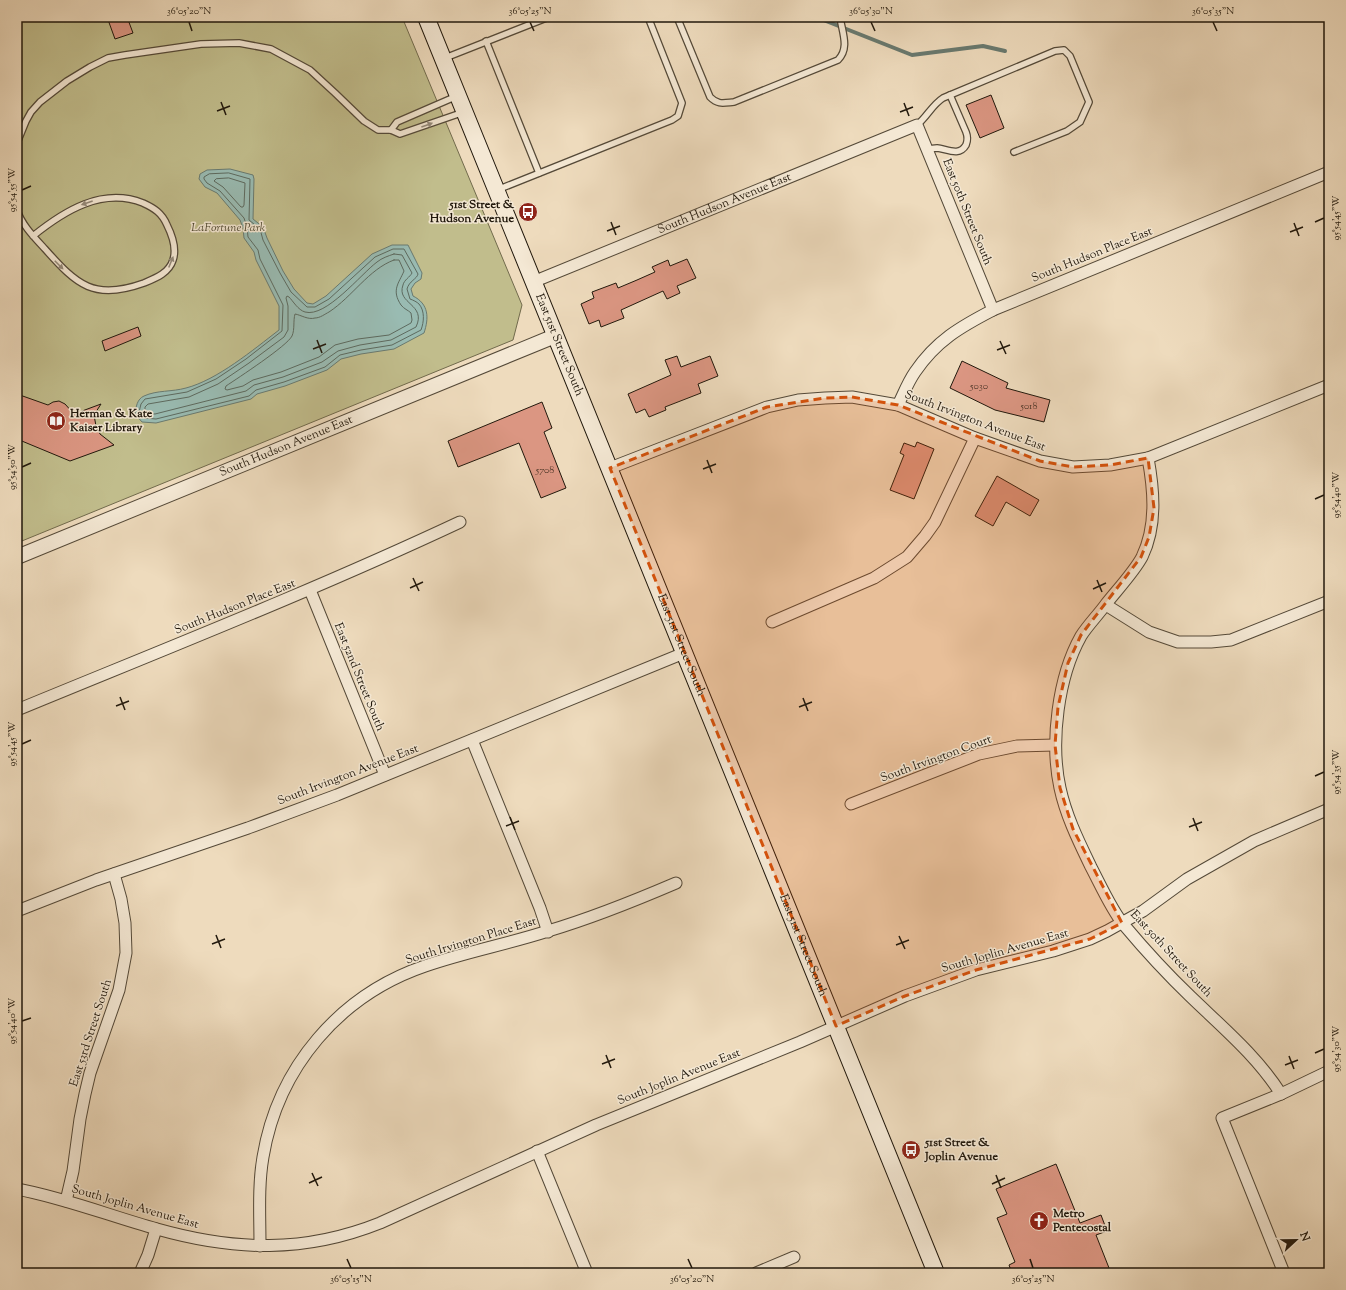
<svg xmlns="http://www.w3.org/2000/svg" width="1346" height="1290" viewBox="0 0 1346 1290" font-family="'Sorts Mill Goudy',serif">
<style>
.green{fill:#c1bd8c;stroke:#716a4c}
.water{fill:#99bbb2;stroke:#697a70}
.lines{fill:none;stroke-linecap:round;stroke-linejoin:round}
.shore{stroke:#5d6a5f;stroke-width:1}
.stream{stroke:#697a70;stroke-width:4}
.building{fill:#db9682;stroke:#21180c}
.service-casing{stroke:#544938;stroke-width:8}
.minor-casing{stroke:#544938;stroke-width:13}
.tertiary-casing{stroke:#544938;stroke-width:16}
.secondary-casing{stroke:#21180c;stroke-width:18}
.service{stroke:#f4e8d4;stroke-width:5.5}
.minor{stroke:#f4e8d4;stroke-width:11}
.tertiary{stroke:#f4e8d4;stroke-width:14}
.secondary{stroke:#f4e8d4;stroke-width:16}
.oneway{fill:#958a7a}
.marked{fill:#d4520c;fill-opacity:0.2;stroke:#d4520c;stroke-width:3;stroke-dasharray:8 5;stroke-linejoin:round}
.ticks{fill:none;stroke:#21180c;stroke-width:1.5}
.labels{text-anchor:middle;dominant-baseline:central;stroke-width:3;stroke-linejoin:round;paint-order:stroke}
.number-label{font-size:10px;fill:#50382a}
.street-label{font-size:12px;fill:#21180c;stroke:#f4e8d4}
.poi-label{font-size:12px;font-weight:bold;fill:#21180c;stroke:#f4e8d4;text-anchor:start}
.park-label{font-size:12px;font-style:italic;fill:#514a32;stroke:#f4e8d4}
.neatline{fill:none;stroke:#21180c;stroke-width:1.5}
.ticks-label{font-size:10px;text-anchor:middle;fill:#21180c}
</style>
<rect width="100%" height="100%" fill="#eedbbd"/>
<filter id="stains"><feTurbulence type="fractalNoise" baseFrequency=".005" numOctaves="4"/><feColorMatrix values="0 0 0 0 .2 0 0 0 0 .09 0 0 0 0 .02 0 0 0 .5 -.17"/></filter>
<radialGradient id="worn" r=".72"><stop offset=".6" stop-color="#630" stop-opacity="0"/><stop offset="1" stop-color="#630" stop-opacity=".3"/></radialGradient>
<path class="green" d="M17,17H402L522,305L513,340L17,543Z"/>
<path class="water" d="M230,169L253,175L254,179L253,219L263,227L267,238L283,271L294,289L307,303L313,304L326,296L372,254L392,245H408L422,273L421,279L415,283L411,289L413,296C429,304 429,318 424,333L394,349L361,354L341,359L327,370L285,386L257,394L251,399L156,423L142,422L135,414C136,407 137,399 144,396C157,390 172,392 186,388C217,380 253,350 279,330V306L256,260L254,252L244,238L243,228L240,220L217,193L205,187L199,179L200,174L207,170Z"/>
<g class="lines">
<g class="shore">
<path d="M229,173L250,179L249,220L260,229L263,240L280,273L291,292L307,307H315L329,299L375,257L393,249H404L418,274C417,279 409,281 407,289L410,299C413,300 417,302 419,304C425,311 424,322 421,330L392,345L361,350L340,355L325,367L284,382L256,390L249,396L156,419L144,418L139,412L141,404L145,399L187,392L216,379L246,359L282,331L283,305L260,259L258,250L248,237L247,227L244,218L220,191L207,183L204,179V177L209,174Z"/>
<path d="M229,178L245,183L244,205L243,207H241L223,187L214,181L216,179Z"/>
<path d="M394,254L402,255L412,273C410,277 404,280 403,285C396,304 427,304 416,327L391,340L360,345L338,351L322,362L283,377L254,385L246,391L155,414L147,413L145,412V407L148,404L189,397L218,384L249,363L284,337L288,330V306L286,298L287,296L289,297C293,301 298,310 305,312C326,318 361,274 377,262C382,258 388,256 394,254Z"/>
<path d="M394,260H399L404,271C399,283 391,290 401,305C404,309 408,310 411,313L412,320L411,323L389,335L358,339L335,345L319,357L281,372L253,380L243,386L227,390L225,389L226,386C238,378 287,346 292,336C295,329 293,321 295,314C301,315 308,320 315,318C320,318 325,314 329,312C352,297 369,269 394,260Z"/>
</g>
<path class="stream" d="M810,17L821,19L912,55L983,46L1005,51"/>
</g>
<g class="building">
<path d="M107,17H127L133,33L115,39Z"/>
<path d="M991,95L1004,128L980,138L966,105Z"/>
<path d="M687,259L696,278L677,286L680,293L667,299L663,291L621,310L624,318L601,327L599,320L589,324L581,304L594,298L592,292L616,283L618,288L637,280L655,272L652,267L668,260L670,266Z"/>
<path d="M138,327L141,336L105,351L102,341Z"/>
<path d="M677,356L681,367L710,356L718,376L698,384L701,393L665,407L666,410L649,417L645,409L636,413L628,394L671,375L665,360Z"/>
<path d="M962,361L1008,383L1006,388L1050,400L1044,422L995,410L950,388Z"/>
<path d="M17,394L48,405L53,402L59,401L65,404L74,414L101,404L94,415L96,426L100,434L114,445L70,461L17,439Z"/>
<path d="M542,402L552,428L544,432L566,488L541,498L519,443L458,467L448,441Z"/>
<path d="M917,442L934,449L914,499L890,490L904,455L900,453L904,443L915,447Z"/>
<path d="M997,476L1039,500L1030,516L1006,502L993,526L975,516Z"/>
<path d="M1056,1164L1080,1223L1101,1215L1107,1231L1096,1235L1111,1273H1012L1009,1265L1015,1262L997,1218L1007,1214L996,1189Z"/>
</g>
<g class="lines">
<defs>
<g id="service">
<path d="M677,17L710,97C718,105 723,103 734,102L838,60C850,48 842,32 840,17"/>
<path d="M486,41L539,173"/>
<path d="M445,58L549,17"/>
<path d="M917,125C927,117 932,105 943,98L1055,51L1064,50L1070,56L1089,102L1080,122L1067,131L1014,152"/>
<path d="M391,130L397,122L457,96"/>
<path d="M17,143L26,121L31,112L40,102L67,81L90,67L108,58L125,55L201,44L239,43L271,49L310,70L335,93L364,121L378,130H391L400,134L464,112"/>
<path d="M927,150C930,149 933,148 937,148C947,149 959,157 966,145C968,140 968,137 966,132L950,95"/>
<path d="M497,190L672,120L678,116L682,103L648,17"/>
<path d="M17,210C22,225 34,237 45,249C77,285 94,301 144,283C156,278 169,273 173,260C177,248 172,235 167,225C162,213 154,208 143,203C102,187 64,211 33,236"/>
</g>
<g id="minor">
<path id="s1" d="M533,282L917,125L993,310"/>
<path d="M898,405C903,395 908,382 915,372C936,341 960,327 993,310L1329,172"/>
<path d="M1148,458C1154,491 1157,526 1142,557C1134,572 1117,590 1106,604C1098,615 1088,625 1081,636C1058,677 1050,742 1060,788C1066,816 1079,842 1091,867C1100,884 1112,911 1124,925C1145,950 1167,974 1190,996C1222,1027 1257,1056 1281,1094"/>
<path d="M610,468L767,407L798,400L825,398L852,397L898,405L975,438L1040,461L1073,467L1110,465L1148,458L1329,385"/>
<path d="M310,590L385,775"/>
<path d="M1106,605L1149,632L1178,642H1211L1231,640L1329,601"/>
<path d="M772,622L874,578L907,557L925,536L935,522L975,438"/>
<path d="M17,710C165,649 315,590 460,522"/>
<path d="M472,740L540,908L548,932"/>
<path d="M851,804L979,754L1017,746L1055,745"/>
<path d="M17,911L96,880L248,828L337,795L684,653"/>
<path d="M537,1151L587,1273"/>
<path d="M17,1189C65,1198 110,1216 157,1229C235,1251 305,1253 380,1223L596,1125L800,1042L905,996L976,970L1053,951L1090,939L1107,931L1143,911L1187,879L1254,841L1329,809"/>
<path d="M66,1201L73,1171L80,1119L85,1094L90,1073L119,990L126,953L125,923L121,899L114,874"/>
<path d="M260,1246C260,1216 258,1186 263,1157C278,1067 340,995 425,966C465,952 508,944 548,931C592,918 634,901 676,883"/>
<path d="M140,1273L148,1255L156,1229"/>
<path d="M756,1273L794,1257"/>
<path d="M1284,1273L1222,1118L1281,1094L1329,1071"/>
</g>
<g id="tertiary">
<path id="s2" d="M17,557L555,336"/>
</g>
<g id="secondary">
<path id="s3" d="M426,17L936,1273"/>
</g>
</defs>
<use href="#service" class="service-casing"/>
<use href="#minor" class="minor-casing"/>
<use href="#tertiary" class="tertiary-casing"/>
<use href="#secondary" class="secondary-casing"/>
<use href="#service" class="service"/>
<use href="#minor" class="minor"/>
<use href="#tertiary" class="tertiary"/>
<use href="#secondary" class="secondary"/>
</g>
<defs><path id="oneway-solid" d="M-6-.8H1V-3.2L6.5 0L1 3.2V.8H-6Z"/></defs>
<g class="oneway">
<use href="#oneway-solid" transform="translate(427 125) rotate(-20)"/>
<use href="#oneway-solid" transform="translate(87 203) rotate(161)"/>
<use href="#oneway-solid" transform="translate(171 262) rotate(-68)"/>
<use href="#oneway-solid" transform="translate(59 265) rotate(45)"/>
</g>
<path class="marked" d="M852,397L898,405L1040,461L1073,467L1110,465L1148,458L1154,508L1149,537L1141,557L1081,635L1068,663L1058,707L1055,745L1060,788L1073,829L1122,923L1090,939L976,970L905,996L836,1026L610,468L767,407L825,398Z"/>
<path class="ticks" d="M189,22L192,31M530,22L534,31M871,22L875,31M1213,22L1217,31M221,102L226,115M904,103L909,116M217,111L230,106M900,112L913,107M22,190L31,186M611,222L616,235M1315,222L1324,218M1294,223L1299,236M607,231L620,226M1290,232L1303,227M317,340L322,353M1000,341L1006,354M313,349L326,344M997,350L1010,345M707,460L712,473M22,467L31,463M703,469L716,464M1315,499L1324,495M413,578L419,591M1097,580L1102,592M410,588L423,582M1093,589L1106,583M120,697L125,710M803,698L808,711M116,706L129,701M799,707L812,702M22,744L31,740M1315,776L1324,772M510,817L515,830M1193,818L1198,831M506,826L519,821M1189,827L1202,822M216,935L221,948M899,936L905,949M212,944L225,939M896,945L909,940M22,1021L31,1018M1315,1053L1324,1049M606,1055L611,1068M1289,1056L1294,1069M602,1064L615,1059M1285,1065L1298,1060M312,1173L318,1186M996,1175L1001,1188M309,1183L322,1177M992,1184L1005,1178M347,1259L351,1268M688,1259L692,1268M1030,1259L1033,1268"/>
<defs>
<symbol id="bus-disc" viewBox="-11 -11 22 22"><circle r="9.5" fill="#8f2418" stroke="#f4e8d4"/><path d="M-5-6H5V4H4V6H2V4H-2V6H-4V4H-5ZM-3.5-4V0h7V-4ZM-3.5 1.2v1.5H-2V1.2ZM2 1.2v1.5H3.5V1.2Z" fill="#fff"/></symbol>
<symbol id="library-disc" viewBox="-11 -11 22 22"><circle r="9.5" fill="#8f2418" stroke="#f4e8d4"/><path d="M-6-4Q-3-5.5-.7-3.5V5Q-3 3-6 4ZM6-4Q3-5.5 .7-3.5V5Q3 3 6 4Z" fill="#fff"/></symbol>
<symbol id="church-disc" viewBox="-11 -11 22 22"><circle r="9.5" fill="#8f2418" stroke="#f4e8d4"/><path d="M-1.2-6h2.4v3.5h3.3v2.4h-3.3V6h-2.4V-.1h-3.3v-2.4h3.3Z" fill="#fff"/></symbol>
</defs>
<g fill-rule="evenodd">
<use href="#bus-disc" x="517" y="201" width="22" height="22"/>
<use href="#library-disc" x="45" y="410" width="22" height="22"/>
<use href="#bus-disc" x="900" y="1139" width="22" height="22"/>
<use href="#church-disc" x="1028" y="1210" width="22" height="22"/>
</g>
<g class="labels">
<g class="number-label">
<text x="979" y="386">5030</text>
<text x="1029" y="406">5018</text>
<text x="545" y="470">5708</text>
</g>
<g class="street-label">
<text stroke="none"><textPath href="#s1" startOffset="207">South Hudson Avenue East</textPath></text>
<text transform="translate(967 212) rotate(68)">East 50th Street South</text>
<text transform="translate(1092 255) rotate(-22)">South Hudson Place East</text>
<text stroke="none"><textPath href="#s3" startOffset="354">East 51st Street South</textPath></text>
<text transform="translate(975 421) rotate(21)">South Irvington Avenue East</text>
<text stroke="none"><textPath href="#s2" startOffset="291">South Hudson Avenue East</textPath></text>
<text transform="translate(235 607) rotate(-22)">South Hudson Place East</text>
<text stroke="none"><textPath href="#s3" startOffset="678">East 51st Street South</textPath></text>
<text transform="translate(359 677) rotate(68)">East 52nd Street South</text>
<text transform="translate(936 759) rotate(-20)">South Irvington Court</text>
<text transform="translate(348 775) rotate(-21)">South Irvington Avenue East</text>
<text transform="translate(471 941) rotate(-17)">South Irvington Place East</text>
<text stroke="none"><textPath href="#s3" startOffset="1002">East 51st Street South</textPath></text>
<text transform="translate(1005 951) rotate(-16)">South Joplin Avenue East</text>
<text transform="translate(1171 954) rotate(47)">East 50th Street South</text>
<text transform="translate(91 1033) rotate(-72)">East 53rd Street South</text>
<text transform="translate(679 1077) rotate(-22)">South Joplin Avenue East</text>
<text transform="translate(135 1207) rotate(16)">South Joplin Avenue East</text>
</g>
<g class="poi-label">
<text x="514" y="205" text-anchor="end">51st Street &amp;<tspan x="514" dy="14">Hudson Avenue</tspan></text>
<text x="70" y="414">Herman &amp; Kate<tspan x="70" dy="14">Kaiser Library</tspan></text>
<text x="925" y="1143">51st Street &amp;<tspan x="925" dy="14">Joplin Avenue</tspan></text>
<text x="1053" y="1214">Metro<tspan x="1053" dy="14">Pentecostal</tspan></text>
</g>
<g class="park-label">
<text x="228" y="228">LaFortune Park</text>
</g>
</g>
<rect width="1346" height="1290" fill="none" stroke="#eedbbd" stroke-width="44"/>
<g transform="translate(1296 1240) rotate(68)" stroke="#f4e8d4" stroke-width="3" paint-order="stroke">
<path d="M0-3L7 15L0 10L-7 15Z" fill="#21180c"/>
<text y="-6" font-size="11" font-weight="bold" text-anchor="middle" fill="#21180c">N</text>
</g>
<rect x="22" y="22" width="1302" height="1246" class="neatline"/>
<g class="ticks-label">
<text x="189" y="14">36°05'20"N</text>
<text x="530" y="14">36°05'25"N</text>
<text x="871" y="14">36°05'30"N</text>
<text x="1213" y="14">36°05'35"N</text>
<text transform="translate(11 190) rotate(-90)" y="4">95°54'55"W</text>
<text transform="translate(1335 218) rotate(-90)" y="4">95°54'45"W</text>
<text transform="translate(11 467) rotate(-90)" y="4">95°54'50"W</text>
<text transform="translate(1335 495) rotate(-90)" y="4">95°54'40"W</text>
<text transform="translate(11 744) rotate(-90)" y="4">95°54'45"W</text>
<text transform="translate(1335 772) rotate(-90)" y="4">95°54'35"W</text>
<text transform="translate(11 1021) rotate(-90)" y="4">95°54'40"W</text>
<text transform="translate(1335 1049) rotate(-90)" y="4">95°54'30"W</text>
<text x="351" y="1282">36°05'15"N</text>
<text x="692" y="1282">36°05'20"N</text>
<text x="1033" y="1282">36°05'25"N</text>
</g>
<rect width="100%" height="100%" filter="url(#stains)"/>
<rect width="100%" height="100%" fill="url(#worn)"/>
</svg>
